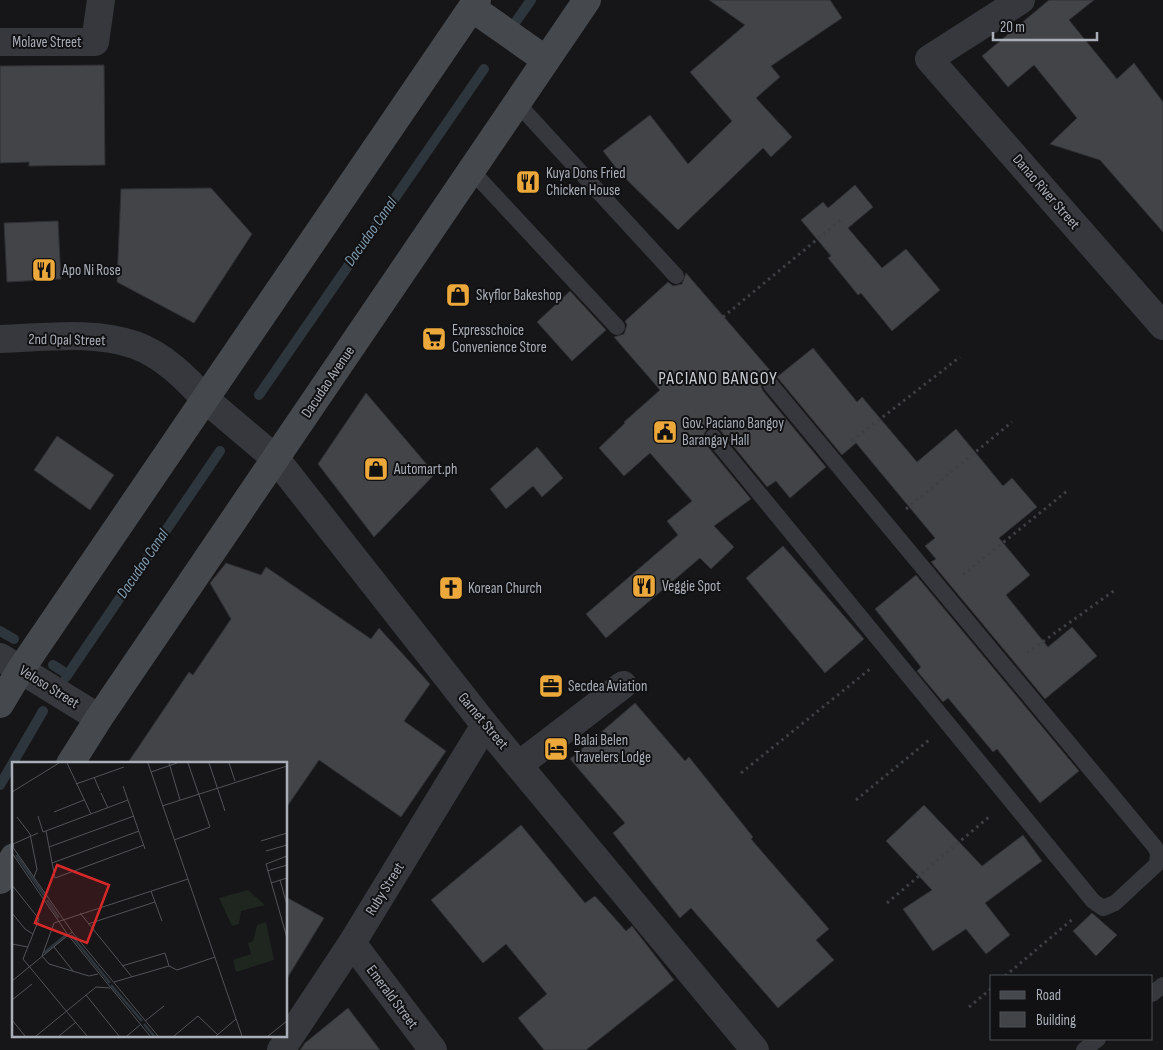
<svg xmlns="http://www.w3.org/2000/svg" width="1163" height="1050" viewBox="0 0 1163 1050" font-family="'Sofia Sans Condensed',sans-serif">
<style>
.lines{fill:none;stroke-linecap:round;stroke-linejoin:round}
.stream{stroke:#2d363c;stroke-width:10}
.building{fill:#434448;stroke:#303034}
.path{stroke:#3d3f44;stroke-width:3;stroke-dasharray:2.5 4;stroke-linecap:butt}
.service{stroke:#37383d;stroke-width:16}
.minor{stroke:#37383d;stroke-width:28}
.tertiary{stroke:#37383d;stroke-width:28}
.secondary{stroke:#45484d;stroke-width:28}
.labels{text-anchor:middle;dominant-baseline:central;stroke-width:4;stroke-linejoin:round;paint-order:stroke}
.street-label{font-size:15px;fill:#a9aeb8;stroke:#111113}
.poi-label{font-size:15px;fill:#a9aeb8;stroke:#111113;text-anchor:start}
.water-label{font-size:16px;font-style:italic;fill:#819db1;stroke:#111113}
.quarter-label{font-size:18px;letter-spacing:1px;fill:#c9cdd4;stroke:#111113}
.inset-river{fill:none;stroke:#2d363c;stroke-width:2.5}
.inset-road{fill:none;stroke:#515358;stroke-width:1}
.view{fill:#d62828;fill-opacity:0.15;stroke:#d62828;stroke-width:2.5}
.inset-edge{fill:none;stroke:#a9aeb8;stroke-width:2.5}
</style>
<rect width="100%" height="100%" fill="#161618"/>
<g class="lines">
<g class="stream">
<path d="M512,27L531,0"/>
<path d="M259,395L484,69"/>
<path d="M0,631L14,639"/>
<path d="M53,665L67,674"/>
<path d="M66,677L220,451"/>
<path d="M0,785L43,711"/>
</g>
</g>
<g class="building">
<path d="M709,0H830L842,18L771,66L780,77L756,98L792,137L771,157L763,148L678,230L620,173L603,151L650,115L688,164L732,121L690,72L745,25Z"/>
<path d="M1049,0H1094L1069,20L1117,79L1134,63L1163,102V232L1100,160L1050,144L1077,118L1034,65L1008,87L982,56Z"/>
<path d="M104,65L105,165L29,166V162L0,163V66Z"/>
<path d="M855,185L873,207L848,228L882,268L906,249L940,290L892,331L861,293L858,295L828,258L831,256L801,220L823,202L828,208Z"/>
<path d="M211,188L252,234L194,323L117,282L121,189Z"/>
<path d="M58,221L61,279L7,282L4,223Z"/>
<path d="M686,273L775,376L764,378L761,386L763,391L826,467L790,498L776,481L767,487L720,430L712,427L707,429L704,434L705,443L751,499L714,526L734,547L711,569L700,558L606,638L586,614L678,535L667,521L692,501L650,453L624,476L599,448L625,423L624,422L660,390L614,337L624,334L627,325L625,321L668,282L673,286L682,284Z"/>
<path d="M570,291L606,330L572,361L537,322Z"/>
<path d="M813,348L857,402L862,397L917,462L956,429L1003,486L1012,478L1037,507L999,538L1030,575L1006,595L1048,647L1072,627L1097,656L1045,699L931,562L936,559L925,546L935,538L856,443L842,455L777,377Z"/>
<path d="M366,393L435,474L374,537L318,464Z"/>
<path d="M57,436L114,475L90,510L34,470Z"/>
<path d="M537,447L563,478L542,497L533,486L506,509L490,489Z"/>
<path d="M783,546L864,639L825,673L746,578Z"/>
<path d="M226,563L261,575L266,567L371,639L379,628L430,684L404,721L446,751L401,817L319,760L286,808V764H127L189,672L193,675L231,619L210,583Z"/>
<path d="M916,575L1079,771L1040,803L997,749L993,752L948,698L943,702L917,671L921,667L875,609Z"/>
<path d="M635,703L685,761L689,757L753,837L751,839L829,929L816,940L834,960L778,1008L691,908L680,918L613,833L625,823L570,759Z"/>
<path d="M924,805L982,866L1023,835L1042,861L985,903L1010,935L986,954L966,929L933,951L903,909L932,890L886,841Z"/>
<path d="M521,825L585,903L595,896L626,931L632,926L674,980L586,1050H544L518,1018L547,994L506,944L483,963L431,900Z"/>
<path d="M286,897L324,918L286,980Z"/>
<path d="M1092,913L1117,935L1096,956L1073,931Z"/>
<path d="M348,1008L380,1050H300L305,1043Z"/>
</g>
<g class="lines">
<g class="path">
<path d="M723,317L843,218"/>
<path d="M852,441L960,357"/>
<path d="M906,509L1012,422"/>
<path d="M963,575L1067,491"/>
<path d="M1027,653L1115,590"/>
<path d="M741,773L870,669"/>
<path d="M856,800L929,740"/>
<path d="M887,903L990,816"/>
<path d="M1005,976L1074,918"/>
<path d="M969,1007L992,988"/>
</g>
<g class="service">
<path d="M517,103L676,276"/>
<path d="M471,170L617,327"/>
<path d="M713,437L1093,901L1103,908L1115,903L1157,864L1158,853L1155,847L771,385"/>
<path d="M1152,994L1163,985"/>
<path d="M1084,1050L1098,1039"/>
</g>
<g class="minor">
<path d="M1021,0L929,59L1163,326"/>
<path d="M0,42H95L101,0"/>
<path d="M0,339C43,338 93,330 135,345C163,355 186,378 205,399"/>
<path d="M0,657L99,718"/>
<path d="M520,764L623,685"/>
<path d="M352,943L433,1050"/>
<path d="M281,1050L352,943L485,725"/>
</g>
<path class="tertiary" d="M205,399L276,459L485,725L755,1050"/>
<g class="secondary">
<path d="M472,8L546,60"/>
<path d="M0,704L21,669L477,0"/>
<path d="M70,764L99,718L587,0"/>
<path d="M0,880L14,857"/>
</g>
</g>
<defs>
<symbol id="restaurant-square" viewBox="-11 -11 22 22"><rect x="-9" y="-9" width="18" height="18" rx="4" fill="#eca83a" stroke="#111113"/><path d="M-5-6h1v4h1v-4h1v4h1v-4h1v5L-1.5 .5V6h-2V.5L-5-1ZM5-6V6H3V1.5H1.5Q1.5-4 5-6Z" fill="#111"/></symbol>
<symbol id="shop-square" viewBox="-11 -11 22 22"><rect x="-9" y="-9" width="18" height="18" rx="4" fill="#eca83a" stroke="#111113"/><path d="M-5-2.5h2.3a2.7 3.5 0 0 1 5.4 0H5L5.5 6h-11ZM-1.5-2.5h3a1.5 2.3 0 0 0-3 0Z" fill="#111"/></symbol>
<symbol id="supermarket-square" viewBox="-11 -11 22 22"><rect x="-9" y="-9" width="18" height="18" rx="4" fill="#eca83a" stroke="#111113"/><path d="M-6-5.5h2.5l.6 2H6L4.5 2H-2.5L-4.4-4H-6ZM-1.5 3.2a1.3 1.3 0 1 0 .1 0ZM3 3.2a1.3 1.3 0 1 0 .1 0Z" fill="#111"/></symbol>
<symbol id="civic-square" viewBox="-11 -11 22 22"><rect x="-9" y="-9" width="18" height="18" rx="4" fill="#eca83a" stroke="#111113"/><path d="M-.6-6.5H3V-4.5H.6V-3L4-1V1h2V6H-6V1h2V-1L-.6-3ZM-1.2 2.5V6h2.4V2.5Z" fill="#111"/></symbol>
<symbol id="church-square" viewBox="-11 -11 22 22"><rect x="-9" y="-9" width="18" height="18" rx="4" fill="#eca83a" stroke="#111113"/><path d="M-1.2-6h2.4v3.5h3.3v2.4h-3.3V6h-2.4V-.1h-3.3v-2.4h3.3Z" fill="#111"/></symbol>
<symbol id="office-square" viewBox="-11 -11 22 22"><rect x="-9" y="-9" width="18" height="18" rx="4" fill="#eca83a" stroke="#111113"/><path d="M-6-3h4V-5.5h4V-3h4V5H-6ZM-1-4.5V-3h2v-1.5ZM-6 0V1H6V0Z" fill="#111"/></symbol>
<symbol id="hotel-square" viewBox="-11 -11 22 22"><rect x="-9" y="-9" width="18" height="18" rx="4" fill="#eca83a" stroke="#111113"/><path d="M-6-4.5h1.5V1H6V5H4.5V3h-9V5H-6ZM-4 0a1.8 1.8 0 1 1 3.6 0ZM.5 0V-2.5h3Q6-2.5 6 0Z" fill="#111"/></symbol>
</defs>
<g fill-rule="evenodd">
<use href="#restaurant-square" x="514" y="168" width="28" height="28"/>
<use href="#restaurant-square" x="30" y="256" width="28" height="28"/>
<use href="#shop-square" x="444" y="281" width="28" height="28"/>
<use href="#supermarket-square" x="420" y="325" width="28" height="28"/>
<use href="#civic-square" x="651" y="418" width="28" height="28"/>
<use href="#shop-square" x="362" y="455" width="28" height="28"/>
<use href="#restaurant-square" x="630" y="572" width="28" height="28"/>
<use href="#church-square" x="437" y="574" width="28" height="28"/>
<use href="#office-square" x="537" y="672" width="28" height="28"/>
<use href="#hotel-square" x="542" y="735" width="28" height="28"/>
</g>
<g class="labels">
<g class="street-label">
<text x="47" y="42">Molave Street</text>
<text transform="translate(1046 192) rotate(49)">Danao River Street</text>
<text transform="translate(67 340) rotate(1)">2nd Opal Street</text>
<text transform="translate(328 382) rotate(-56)">Dacudao Avenue</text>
<text transform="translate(49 687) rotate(32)">Veloso Street</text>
<text transform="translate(483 721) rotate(50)">Garnet Street</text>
<text transform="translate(385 889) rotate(-58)">Ruby Street</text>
<text transform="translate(392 997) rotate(53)">Emerald Street</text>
</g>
<g class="poi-label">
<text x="546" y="173">Kuya Dons Fried<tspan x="546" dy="17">Chicken House</tspan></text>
<text x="62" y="270">Apo Ni Rose</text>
<text x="476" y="295">Skyflor Bakeshop</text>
<text x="452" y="330">Expresschoice<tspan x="452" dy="17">Convenience Store</tspan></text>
<text x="682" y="423">Gov. Paciano Bangoy<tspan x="682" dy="17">Barangay Hall</tspan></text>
<text x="394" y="469">Automart.ph</text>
<text x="662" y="586">Veggie Spot</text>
<text x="468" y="588">Korean Church</text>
<text x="568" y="686">Secdea Aviation</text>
<text x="574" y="740">Balai Belen<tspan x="574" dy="17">Travelers Lodge</tspan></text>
</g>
<g class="water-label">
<text transform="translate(371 232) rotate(-55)">Dacudao Canal</text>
<text transform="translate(143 564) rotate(-56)">Dacudao Canal</text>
</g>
<g class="quarter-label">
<text x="718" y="378">PACIANO BANGOY</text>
</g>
</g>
<g transform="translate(12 762)">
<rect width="275" height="275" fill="#161618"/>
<path d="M236,128L253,143L229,149L227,162L220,164L207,136ZM254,160L262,198L224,210L221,198L239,192L236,181L241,179L245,163Z" fill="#1e261f"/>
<path class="inset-river" d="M4,93L34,136M35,138L47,156M59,173L98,221M32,191L54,173M99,223L130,259M132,262L142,274"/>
<path class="inset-road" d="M55,1L79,52M136,1L230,274M157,1L168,38M197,1L213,49M217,1L223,19M139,10L165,1M82,15L88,29M64,22L112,5M111,24L133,87M0,30L47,1M89,31L96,46M150,44L275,4M42,50L72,38M26,54L31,70L116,38M5,55L18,72L25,107L22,115M34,69L43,116L132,83M162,78L198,65L176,1M249,79L275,71M0,84L61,171L146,274M2,85L1,82L26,71M37,85L122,54M254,89L275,83M0,91L56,173L138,274M275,94L254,102L275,176M40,101L127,69M255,109L275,103M268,118L275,143M259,121L275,116M0,123L27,157L11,197M139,129L150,159M0,151L13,167L21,172M68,151L120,215M76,162L143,140M0,182L16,185M42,185L61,209M11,197L75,274M110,204L153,191L157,204M157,204L165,208L203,195M86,212L77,214L37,202L30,194L42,161L176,117M0,219L60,170M102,220L157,204M74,233L107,274M0,238L20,222M0,258L13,274M133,259L152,244M24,274L84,225L98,226M47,274L64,260M115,274L129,262M162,274L186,254L206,273M204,274L224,257M256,274L275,259"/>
<path class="view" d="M45,103L97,123L75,181L23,161Z"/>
<rect width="275" height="275" class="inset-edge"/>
</g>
<rect x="990" y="975" width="162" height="65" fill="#111113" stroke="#4e5055"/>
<rect x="1000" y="991" width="25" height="8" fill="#45484d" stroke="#4e5055"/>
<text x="1036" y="1000" font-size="15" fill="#a9aeb8">Road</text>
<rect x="1000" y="1012" width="25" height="15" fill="#434448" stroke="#4e5055"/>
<text x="1036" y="1025" font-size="15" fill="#a9aeb8">Building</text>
<path d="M993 32v8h104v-8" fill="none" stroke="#a9aeb8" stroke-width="2.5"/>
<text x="1000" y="32" font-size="15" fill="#a9aeb8" stroke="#111113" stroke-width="4" paint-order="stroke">20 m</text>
</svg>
